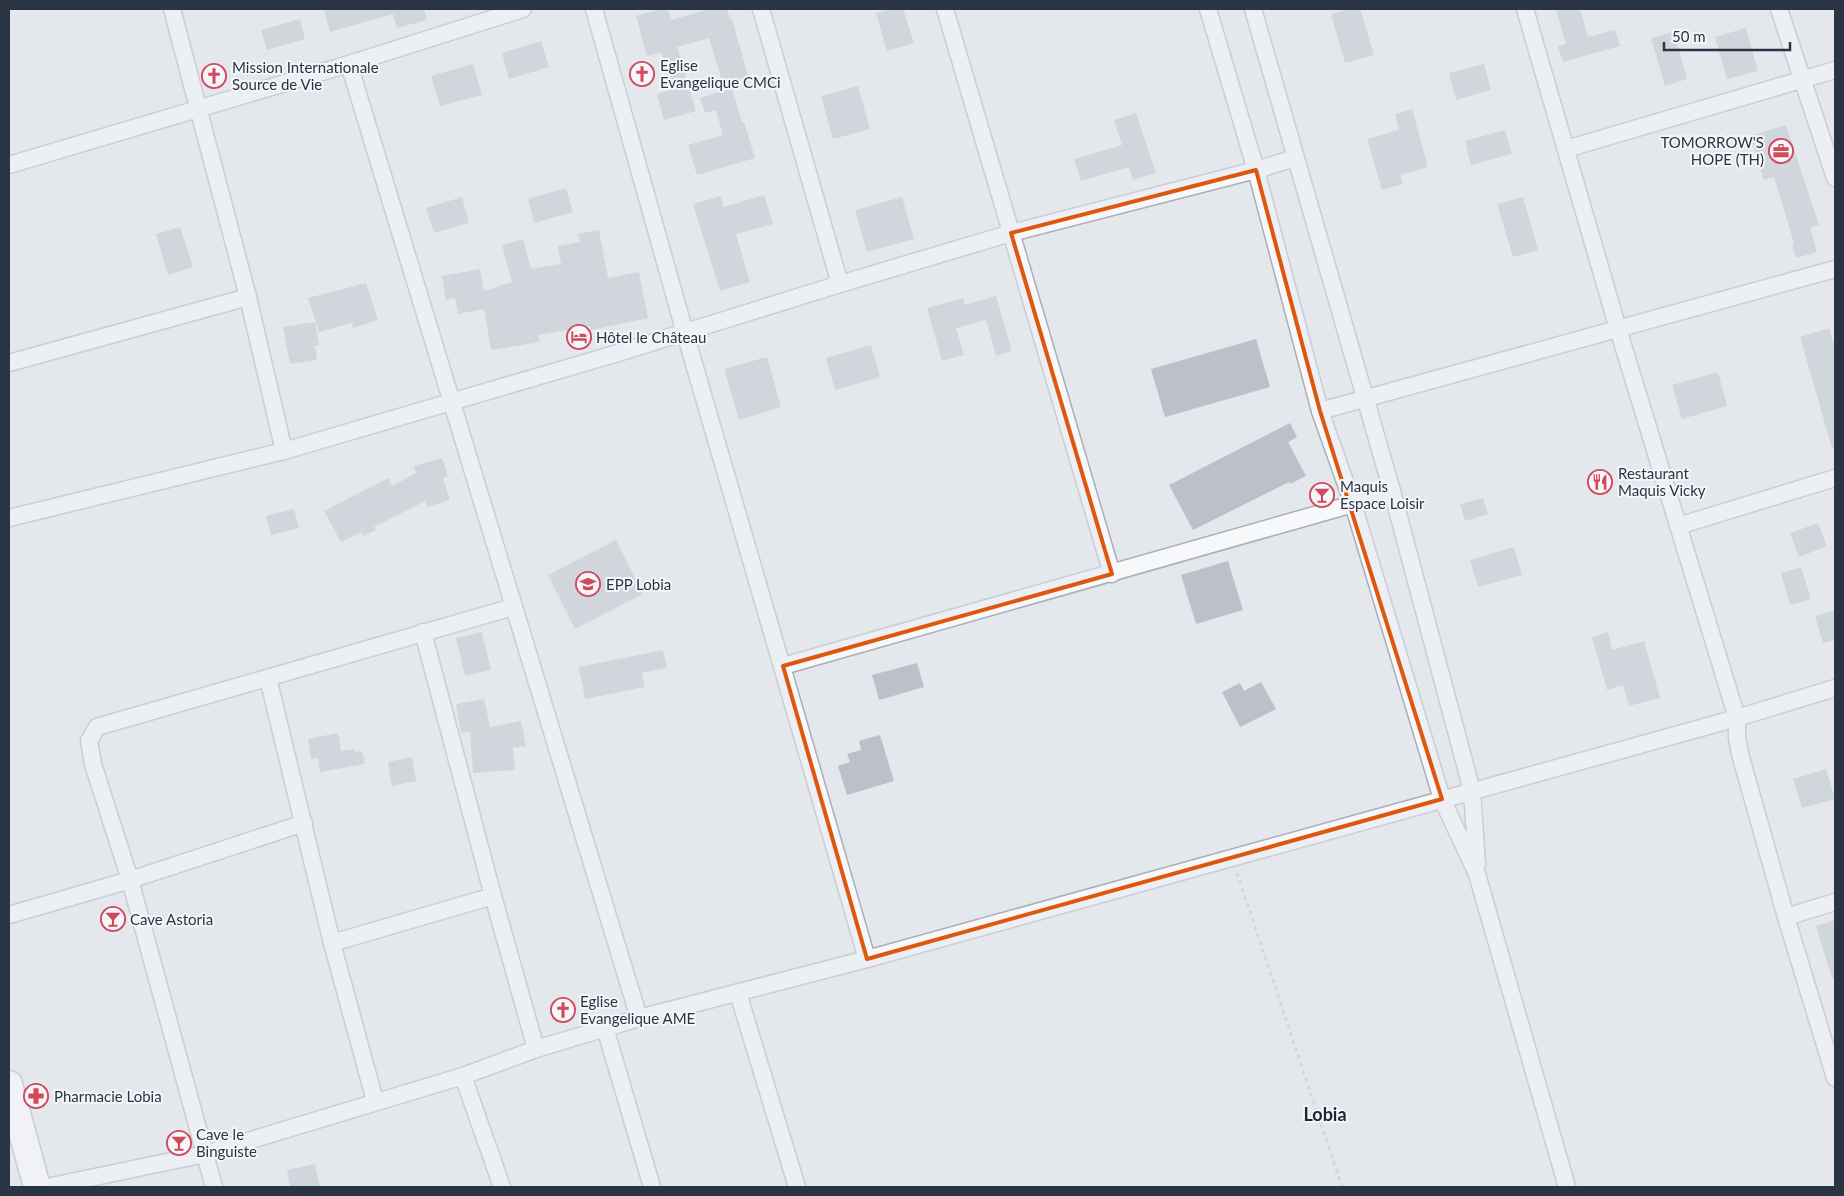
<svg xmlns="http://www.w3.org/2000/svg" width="1844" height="1196" viewBox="0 0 1844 1196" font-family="Lato,sans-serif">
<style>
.building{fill:#bbc0ca}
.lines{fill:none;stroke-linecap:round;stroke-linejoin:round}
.minor-casing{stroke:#a9aeb7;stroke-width:19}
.primary-casing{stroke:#a3abb8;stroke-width:29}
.path{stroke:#c2c5cb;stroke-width:3;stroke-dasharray:4 4;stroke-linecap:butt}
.minor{stroke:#f7f8fa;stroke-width:16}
.primary{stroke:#fff;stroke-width:26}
.marked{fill:none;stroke:#df570f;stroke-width:4;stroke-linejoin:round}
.labels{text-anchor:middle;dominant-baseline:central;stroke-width:4;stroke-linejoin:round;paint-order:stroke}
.poi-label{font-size:15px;fill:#2b3445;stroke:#f4f6f9;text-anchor:start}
.quarter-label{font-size:18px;font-weight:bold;fill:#1d2536;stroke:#f4f6f9}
</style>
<rect width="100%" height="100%" fill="#e4e7ec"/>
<g class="building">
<path d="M324,9H424L427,20L397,28L393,14L330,32Z"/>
<path d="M660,9H668L671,20L710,9H727L730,19H732L748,76L723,84L709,38L677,47L696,111L664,120L657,94L672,89L662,52L647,56L636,16Z"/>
<path d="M893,9H903L914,43L887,51L876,13Z"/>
<path d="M1348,9H1360L1374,55L1345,63L1331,14Z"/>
<path d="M1556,9H1580L1588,37L1615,30L1620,46L1563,62L1558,46L1566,44Z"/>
<path d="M300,19L305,39L267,50L261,30Z"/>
<path d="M1746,28L1758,71L1727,79L1715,37Z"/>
<path d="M1674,32L1687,79L1665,86L1651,38Z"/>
<path d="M541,41L549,67L509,79L502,53Z"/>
<path d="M473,64L482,95L440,106L431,76Z"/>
<path d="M1484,64L1491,90L1456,100L1449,73Z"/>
<path d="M858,86L870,129L833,139L821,96Z"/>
<path d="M732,88L742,122H744L755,158L697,175L688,145L723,135L716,110L705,113L700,98Z"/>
<path d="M1412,109L1428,167L1400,175L1403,184L1382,190L1367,139L1399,130L1395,114Z"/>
<path d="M1136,113L1156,173L1133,180L1129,167L1081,181L1074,159L1122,145L1114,120Z"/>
<path d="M1786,125L1819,225L1810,227L1817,252L1796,258L1792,244L1794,243L1774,177L1764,180L1750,136Z"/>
<path d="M1505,130L1512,154L1471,165L1465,141Z"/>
<path d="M566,188L573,212L534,223L528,199Z"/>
<path d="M764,195L773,224L736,234L750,282L720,291L693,204L721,196L724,207Z"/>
<path d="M462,197L469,223L434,233L426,208Z"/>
<path d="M902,197L914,239L867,252L855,210Z"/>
<path d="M1523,197L1538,250L1513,257L1497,204Z"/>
<path d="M180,227L193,267L168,275L156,234Z"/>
<path d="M599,230L608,278L639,272L648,318L591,330L590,326L538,335L540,342L491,350L484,309L458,314L455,298L446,300L442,276L480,269L484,291L512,282L502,245L523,239L531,269L561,264L558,246L580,242L578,234Z"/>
<path d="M366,283L378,320L353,328L352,323L319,332L308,298Z"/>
<path d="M996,296L1012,351L996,356L986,320L956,328L964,355L942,361L927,308L963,298L965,305Z"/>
<path d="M315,322L319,345L315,346L317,360L290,364L283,327Z"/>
<path d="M1829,328L1835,348V447L1832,448L1800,337Z"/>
<path d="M1256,339L1270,387L1165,417L1151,369Z"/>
<path d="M871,345L880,377L835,390L826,358Z"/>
<path d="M767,357L781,407L739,420L724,369Z"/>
<path d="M1718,372L1727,406L1682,419L1672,385Z"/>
<path d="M1290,423L1297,437L1288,442L1306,476L1290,484L1289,482L1193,530L1169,485Z"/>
<path d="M442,458L448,476L443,478L450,500L427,507L425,501L374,527L376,530L363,536L361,532L341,542L324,511L388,478L392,486L416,473L414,466Z"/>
<path d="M1483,498L1488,514L1465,521L1460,504Z"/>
<path d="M294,509L299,528L271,535L266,516Z"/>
<path d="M1818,523L1827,546L1799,557L1790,533Z"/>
<path d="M616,540L643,594L575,629L548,575Z"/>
<path d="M1514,547L1522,575L1478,587L1470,560Z"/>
<path d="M1228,561L1243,610L1196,624L1181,575Z"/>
<path d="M1801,567L1811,599L1790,605L1781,573Z"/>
<path d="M1835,610V640L1823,643L1815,616Z"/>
<path d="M482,632L491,670L465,676L456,638Z"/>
<path d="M1608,632L1612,650L1644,641L1660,698L1629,706L1623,685L1607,690L1592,637Z"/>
<path d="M663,650L667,668L642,673L645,687L585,699L579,667Z"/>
<path d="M917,663L924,687L879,700L872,675Z"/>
<path d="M1261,682L1276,709L1240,727L1222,692L1240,683L1244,691Z"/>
<path d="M484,699L490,727L521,721L526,746L513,748L515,770L473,773L470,732L461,733L456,704Z"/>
<path d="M338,733L341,751L354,749L355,752L362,751L365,764L320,772L318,758L311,759L308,739Z"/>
<path d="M880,735L894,781L847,795L838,766L850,762L847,754L861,750L859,741Z"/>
<path d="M412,757L416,781L392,786L388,762Z"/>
<path d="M1826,769L1835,799L1802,808L1793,779Z"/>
<path d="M1835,920V977L1832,978L1816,926Z"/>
<path d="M315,1164L320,1187H290L287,1170Z"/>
</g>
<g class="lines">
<defs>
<g id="minor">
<path d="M172,9L248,297L284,451"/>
<path d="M594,9L685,333L867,959"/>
<path d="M761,9L840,284"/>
<path d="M945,9L1112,574"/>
<path d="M1208,9L1256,170L1320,411L1353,504L1442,799L1477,874L1567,1187"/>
<path d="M1253,9L1392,491L1472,791L1477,864"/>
<path d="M1525,9L1618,329L1737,718V737L1740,754L1786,917L1835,1078"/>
<path d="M1779,9L1835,178"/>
<path d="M349,64L639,1018"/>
<path d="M1566,149L1835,70"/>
<path d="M9,165L349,64L523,9"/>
<path d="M9,363L248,297"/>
<path d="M1320,411L1835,269"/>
<path d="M9,518L284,451L618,353L840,284L1011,233L1256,170L1295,158"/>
<path d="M1678,526L1835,478"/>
<path d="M423,632L493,896L536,1049"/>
<path d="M783,666L1353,504L1392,491"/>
<path d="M268,678L332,943L375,1101"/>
<path d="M9,915L130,880L304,823"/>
<path d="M1786,917L1835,902"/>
<path d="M332,943L493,896"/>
<path d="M738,993L797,1187"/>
<path d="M605,1028L652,1187"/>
<path d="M463,1076L502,1187"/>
<path d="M47,1187L205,1154L463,1076L536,1049L639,1018L867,959L1737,718L1835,688"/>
<path d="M214,1187L130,880L93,764L89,741L97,727L513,607"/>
</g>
<path id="primary" d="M9,1084L37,1187"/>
</defs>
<use href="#minor" class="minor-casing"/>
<use href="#primary" class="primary-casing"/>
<path class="path" d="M1237,873L1342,1187"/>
<use href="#minor" class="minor"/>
<use href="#primary" class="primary"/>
</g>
<path d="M0 0H1844V1196H0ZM1256,170L1320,411L1442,799L867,959L783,666L1112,574L1011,233Z" fill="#e4e7ec" fill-opacity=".55" fill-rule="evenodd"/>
<path class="marked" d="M1256,170L1320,411L1442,799L867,959L783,666L1112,574L1011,233Z"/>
<defs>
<symbol id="church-ring" viewBox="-11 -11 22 22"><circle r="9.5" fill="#f4f6f9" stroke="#d1495b" stroke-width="1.5"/><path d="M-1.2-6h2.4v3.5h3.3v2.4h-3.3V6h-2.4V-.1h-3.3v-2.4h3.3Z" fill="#d1495b"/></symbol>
<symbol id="office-ring" viewBox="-11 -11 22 22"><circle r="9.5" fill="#f4f6f9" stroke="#d1495b" stroke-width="1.5"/><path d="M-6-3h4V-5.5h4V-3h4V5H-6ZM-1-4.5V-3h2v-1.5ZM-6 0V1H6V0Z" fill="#d1495b"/></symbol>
<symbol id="hotel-ring" viewBox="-11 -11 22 22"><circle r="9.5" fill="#f4f6f9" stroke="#d1495b" stroke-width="1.5"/><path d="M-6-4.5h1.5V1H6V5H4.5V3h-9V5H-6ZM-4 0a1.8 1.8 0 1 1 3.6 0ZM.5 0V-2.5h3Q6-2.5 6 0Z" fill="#d1495b"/></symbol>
<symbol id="restaurant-ring" viewBox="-11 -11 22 22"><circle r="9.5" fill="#f4f6f9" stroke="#d1495b" stroke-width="1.5"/><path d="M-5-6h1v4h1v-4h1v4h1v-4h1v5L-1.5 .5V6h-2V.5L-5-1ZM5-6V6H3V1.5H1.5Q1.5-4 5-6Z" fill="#d1495b"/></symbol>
<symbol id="bar-ring" viewBox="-11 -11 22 22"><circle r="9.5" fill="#f4f6f9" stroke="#d1495b" stroke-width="1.5"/><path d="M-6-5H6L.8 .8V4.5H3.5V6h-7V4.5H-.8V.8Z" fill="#d1495b"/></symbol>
<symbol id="school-ring" viewBox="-11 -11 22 22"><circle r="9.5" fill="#f4f6f9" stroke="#d1495b" stroke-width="1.5"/><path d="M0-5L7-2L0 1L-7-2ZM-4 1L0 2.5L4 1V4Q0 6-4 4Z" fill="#d1495b"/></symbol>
<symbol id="pharmacy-ring" viewBox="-11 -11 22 22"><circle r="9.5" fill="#f4f6f9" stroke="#d1495b" stroke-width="1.5"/><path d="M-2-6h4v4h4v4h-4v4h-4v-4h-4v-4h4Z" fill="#d1495b"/></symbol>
</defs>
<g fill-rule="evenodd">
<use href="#church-ring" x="628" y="60" width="28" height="28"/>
<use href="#church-ring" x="200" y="62" width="28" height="28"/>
<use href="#office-ring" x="1767" y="137" width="28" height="28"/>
<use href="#hotel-ring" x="565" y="323" width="28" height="28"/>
<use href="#restaurant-ring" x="1586" y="468" width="28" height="28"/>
<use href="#bar-ring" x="1308" y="481" width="28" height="28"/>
<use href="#school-ring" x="574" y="570" width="28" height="28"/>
<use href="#bar-ring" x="99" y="905" width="28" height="28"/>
<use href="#church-ring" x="549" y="996" width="28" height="28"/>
<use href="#pharmacy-ring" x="22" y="1082" width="28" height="28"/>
<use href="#bar-ring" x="165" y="1129" width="28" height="28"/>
</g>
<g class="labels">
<g class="poi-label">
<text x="660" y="65">Eglise<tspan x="660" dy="17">Evangelique CMCi</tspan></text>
<text x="232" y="67">Mission Internationale<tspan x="232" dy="17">Source de Vie</tspan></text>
<text x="1764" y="142" text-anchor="end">TOMORROW'S<tspan x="1764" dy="17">HOPE (TH)</tspan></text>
<text x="596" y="337">Hôtel le Château</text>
<text x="1618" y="473">Restaurant<tspan x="1618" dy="17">Maquis Vicky</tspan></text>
<text x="1340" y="486">Maquis<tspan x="1340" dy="17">Espace Loisir</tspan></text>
<text x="606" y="584">EPP Lobia</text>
<text x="130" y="919">Cave Astoria</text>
<text x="580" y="1001">Eglise<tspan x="580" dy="17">Evangelique AME</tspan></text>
<text x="54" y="1096">Pharmacie Lobia</text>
<text x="196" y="1134">Cave le<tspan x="196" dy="17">Binguiste</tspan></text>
</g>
<g class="quarter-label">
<text x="1325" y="1114">Lobia</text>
</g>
</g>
<rect width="1844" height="1196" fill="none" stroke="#2b3445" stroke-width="20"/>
<path d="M1664 42v8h126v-8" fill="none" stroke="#2b3445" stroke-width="2.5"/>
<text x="1672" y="42" font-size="15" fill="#2b3445" stroke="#f4f6f9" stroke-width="4" paint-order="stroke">50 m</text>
</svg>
